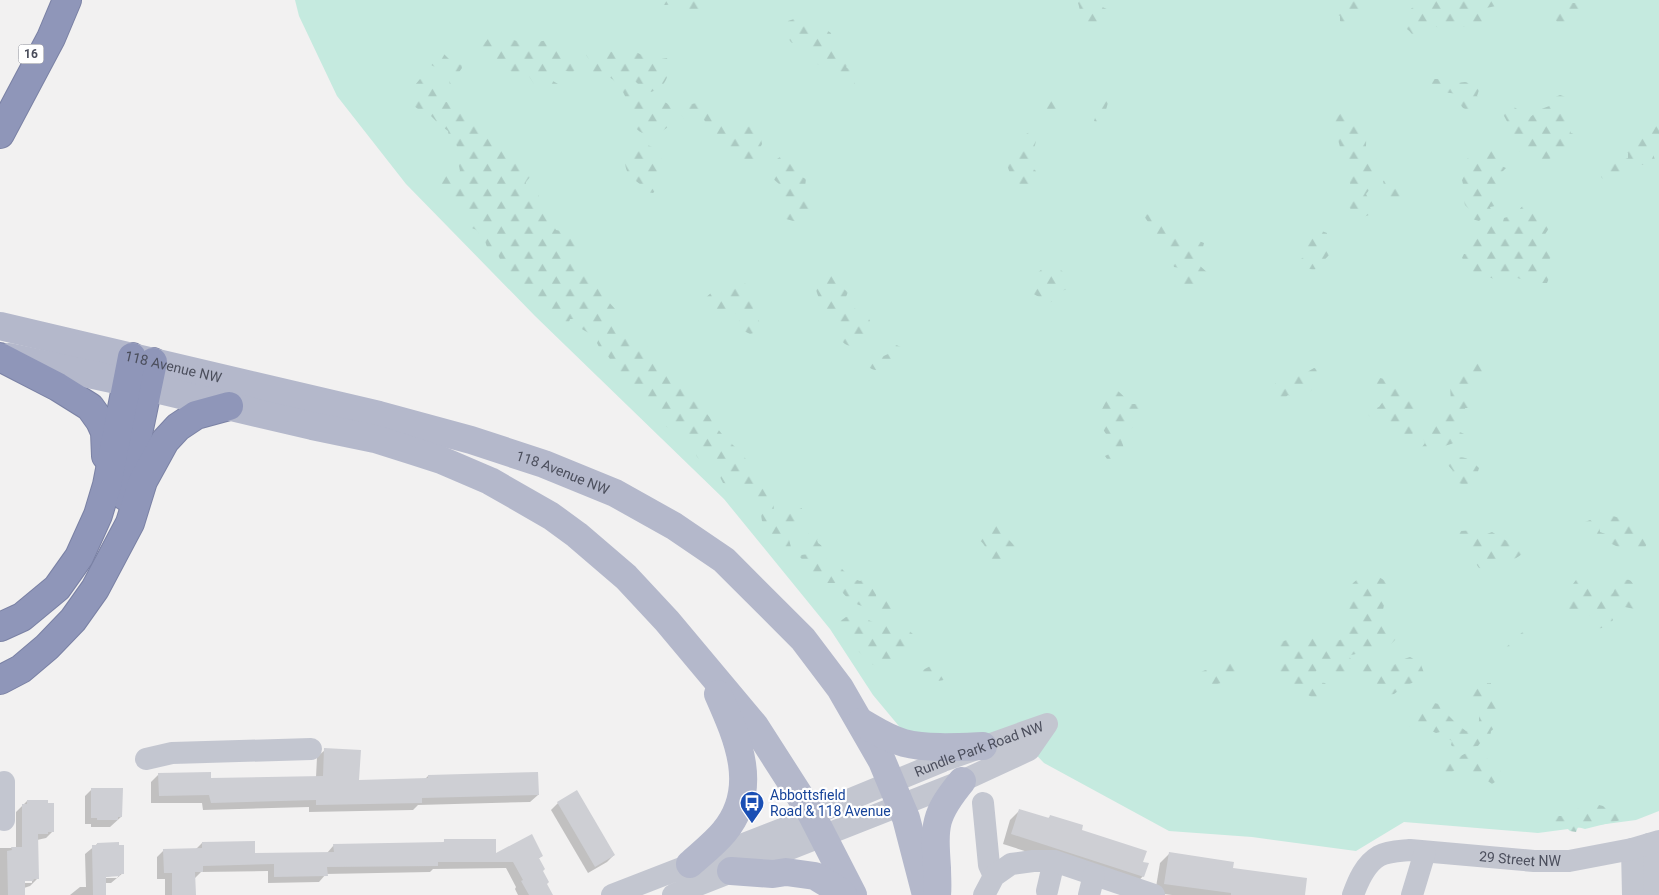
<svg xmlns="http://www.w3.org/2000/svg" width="1659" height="895" viewBox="0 0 1659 895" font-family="Roboto,sans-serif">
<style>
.grass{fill:#c5eadf}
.forest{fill:url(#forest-firs)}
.shadow{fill:#0003;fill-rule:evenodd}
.building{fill:#cecfd4}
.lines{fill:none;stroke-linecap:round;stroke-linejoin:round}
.highway-casing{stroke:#7a81a4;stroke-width:30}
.minor{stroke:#c3c6d0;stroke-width:22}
.major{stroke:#b4b8cb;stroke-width:28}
.highway{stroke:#8f96b9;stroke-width:28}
.labels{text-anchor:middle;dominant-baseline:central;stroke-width:4.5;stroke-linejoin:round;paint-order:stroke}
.shield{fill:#fff;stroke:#81838d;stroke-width:1}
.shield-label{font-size:12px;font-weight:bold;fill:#4b4e5c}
.street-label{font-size:14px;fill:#4b4e5c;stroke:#fff}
.transit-label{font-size:14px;fill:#164399;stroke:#fff;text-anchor:start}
</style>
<defs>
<pattern id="forest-firs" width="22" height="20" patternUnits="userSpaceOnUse" patternTransform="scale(1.25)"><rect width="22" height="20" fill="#c5eadf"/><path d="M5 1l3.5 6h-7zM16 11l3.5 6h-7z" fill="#abcac2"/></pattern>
</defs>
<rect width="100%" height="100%" fill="#f2f1f1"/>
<path class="grass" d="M295,0H1659V811L1636,820L1538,833L1404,822L1356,851L1252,837L1169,831L1044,763L1020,738L908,737L873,695L830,629L724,499L535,316L406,184L337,96L299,16Z"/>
<g class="forest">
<path d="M652,0H707L706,7L704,10L690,12L683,10L677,3C667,6 660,6 652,0Z"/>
<path d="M1080,0H1092L1096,4L1113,12C1115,18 1115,21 1111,26C1102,26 1088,28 1083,20C1080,16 1080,8 1078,3Z"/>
<path d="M1354,0H1370L1344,25L1340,21V16L1338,15L1339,11H1343Z"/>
<path d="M1440,0H1517L1513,2L1511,5L1514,9V14L1510,15L1501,5L1486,8L1488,12L1487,16L1483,19L1482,23L1478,26L1456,27L1452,33L1449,32L1445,35L1444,31L1435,26L1434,22L1427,23C1423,29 1425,37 1418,40C1411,35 1412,31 1403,27C1400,16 1413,5 1424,2C1429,1 1433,2 1440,0Z"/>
<path d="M1560,3H1577L1583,11L1582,18C1565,33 1544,21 1560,3Z"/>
<path d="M794,19L816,23L831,33L832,44C839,51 843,58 850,63L846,67L852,71L854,75L853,79L857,89L853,92C841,86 836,81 835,67C825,68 815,66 810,56C807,50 809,46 804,41L792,43C786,38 787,29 788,21Z"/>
<path d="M492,34L498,40L507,38L530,45C535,44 541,40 546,41C558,45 572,58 577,68L572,73L566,71C559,73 554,72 547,74L546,77L558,84L559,90L548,92L540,84H534L530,78L526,69L516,75L503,66L489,61L482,46Z"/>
<path d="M422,46L431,48L432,53L435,54L443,53L449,59L455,60L458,64L462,65V68L457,75V88L452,89C447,82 451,79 452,71L444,68L445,73L442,75L439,72L438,69C436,67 433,66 431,65C425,61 422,51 422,46Z"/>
<path d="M602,48H606L612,52C616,48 618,50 623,53L634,51C641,55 645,57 653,52L661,59L667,58C672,72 666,88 651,92L638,84L630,76L623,74L620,76L628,84L642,94L651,107C656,103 662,99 668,104C691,120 645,152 632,122C631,118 632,114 632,110C626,105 627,102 625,96C620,85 616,81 606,75L598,77L590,69L592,64L586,55L592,49L603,53Z"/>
<path d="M420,79C430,80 438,94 445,102H451L470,123L494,137L512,153L521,167L528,173L530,177L526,182V186L533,189L538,194L541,204L556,230L571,233V239L577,243V251L573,256C582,264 583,276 591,284H598L606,299L616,310V315L612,319L613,322L618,324C621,337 635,337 645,344C653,350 654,360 660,367C671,377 687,381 694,394L693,400L710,417L713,423L726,439L741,452L751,467L763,478L765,486L773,502L775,517L778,520L790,512L802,508V513L798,519L801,523V528L788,536L791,547L796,555L795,559H790L765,536V525L762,521L761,515C754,510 756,503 751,498C745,492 732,483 723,483L715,467L709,461C702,461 699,461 696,455L698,451L704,448L702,444L687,439L683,434C674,433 660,424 658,416L652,413C651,405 642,396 635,393L636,388L621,376L606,353L601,351L597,343L599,339L580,328L575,319H570L568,325L563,326L561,323L562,318L556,317V314L548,307L551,300C539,302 529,294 523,283C509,279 500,260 495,248L487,247L484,238L480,237C479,232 477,229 471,228L473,222L471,219H466L465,207L468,202C457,198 446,205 441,192L437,190V185L441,180L439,176L445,168H449L457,174L460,171L458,161L455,157L457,146L449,137L448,131L439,124L428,113L418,109L410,103V91Z"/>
<path d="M1434,79H1442L1448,84L1465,82L1477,85L1479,90L1477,96L1481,100L1480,105L1486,109L1485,114C1476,115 1484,115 1476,112C1464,108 1461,111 1458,96C1448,89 1437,96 1427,88L1429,80Z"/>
<path d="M1110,84L1115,87L1116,94L1109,99L1104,117L1097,123L1094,121L1096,115L1094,111C1096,106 1099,105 1101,101C1105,93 1099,88 1110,84Z"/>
<path d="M1560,95L1566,97L1568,105V110L1559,111L1560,113L1564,115L1571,133L1576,135L1578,140L1564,153L1553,150L1551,151V158L1546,161L1544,160L1536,162L1526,161L1525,156L1518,150L1511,135L1510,127L1503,114L1507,106L1514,107L1520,111L1522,118C1528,119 1533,116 1536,111L1552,105L1553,98Z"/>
<path d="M1051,99L1064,108L1063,113L1053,120C1048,117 1047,110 1042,105V102Z"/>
<path d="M697,103C704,109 717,111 720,116C722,118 722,121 724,124C726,126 740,128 743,128C746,127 748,126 751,126V130H755L757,134L756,138L761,139L762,144L760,148L762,151C759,164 744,170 735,159C732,156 733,154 732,151C730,146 726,143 724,137L714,134L702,117L696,115L684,119L681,114C684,106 689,104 697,103Z"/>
<path d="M1342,112H1345L1349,114C1365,113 1356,123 1361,131C1361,133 1363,133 1364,135C1367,138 1366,143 1366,147L1376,153L1377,169L1371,175L1365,178L1370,189L1366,194L1368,198L1366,202C1368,208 1372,208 1369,215L1361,218L1355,216L1346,202L1347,198L1352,192L1349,179L1351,173L1344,160L1343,149L1340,147C1337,131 1328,125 1342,112Z"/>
<path d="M1659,123V144H1657L1652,150L1655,160C1650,168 1647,164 1639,165L1624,175L1622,180L1612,184L1602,178L1596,170C1604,153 1615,164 1628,158V153H1625V149L1623,148L1624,139L1630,135L1634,136L1637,132L1640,136L1650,135L1651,132V126Z"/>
<path d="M1029,132L1036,141L1034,149L1030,152C1028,161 1029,165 1036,171V183C1028,190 1019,184 1012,179L1007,165L1012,155C1019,152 1020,145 1021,138Z"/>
<path d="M643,143L659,150C665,162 663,171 656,182L658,188L653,193L647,192C642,183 631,180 627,171C625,167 625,160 624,155L628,150Z"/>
<path d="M1477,148H1489L1495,154L1499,165L1506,168L1500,174L1499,180L1506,181V184L1498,193L1492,197L1497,202L1495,206L1490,207L1492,213L1490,215L1484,216L1479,221L1472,219L1470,210L1465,205L1464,201L1465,192L1462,180L1465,174C1464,168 1464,161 1469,157L1474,156Z"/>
<path d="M783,155L800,176L806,179L804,194L813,208V214L797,222L786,219V209L782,198L779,184L770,176L768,165Z"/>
<path d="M1392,177C1401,181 1402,186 1406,194L1405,199C1399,200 1395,204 1389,206L1384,202L1389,196V193L1385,189L1383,181Z"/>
<path d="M1526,205C1533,211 1542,212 1550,219L1551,225L1544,236L1533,232L1527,234L1538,239L1543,244L1541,250L1550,251L1552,256L1545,265L1550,276L1547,283H1540L1536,277L1524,280L1511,276L1504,282L1485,276L1478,278L1462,258L1464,254H1467L1468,248H1471L1474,240L1472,236L1476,228L1482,226L1485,219L1492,221L1499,227L1502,225L1504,218L1507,217L1514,219L1518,218C1519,212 1518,207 1526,205Z"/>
<path d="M1145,214C1162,216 1165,218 1177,229L1174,234L1175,237L1183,236L1187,242L1199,241L1204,243L1203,247L1200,249L1195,246L1187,249L1196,254L1199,265L1209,274L1206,283L1202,287H1185L1180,285L1178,280L1180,277L1186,276V269L1174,267L1169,257V242L1166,241C1164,242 1162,244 1159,244C1153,244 1147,234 1145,229L1146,226L1150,225L1144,216Z"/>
<path d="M1319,230L1327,233L1326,247L1329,255L1316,269C1308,270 1302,268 1300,260L1307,254L1302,244L1313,233Z"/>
<path d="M1049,265C1062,268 1069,275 1070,288L1059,292L1060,298L1051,302L1043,303L1039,297L1030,292C1031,276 1036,273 1049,265Z"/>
<path d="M828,271L834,272C838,279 841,288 848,292L843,304L866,313L870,321L864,334L856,346C850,346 846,346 842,341C837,336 837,329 834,323C825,309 813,294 815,276Z"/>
<path d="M742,283L746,284C750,292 755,301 753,310L760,323C758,330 757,333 750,334L742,330L738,315C724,307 716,316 704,308L702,301L712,292L724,291Z"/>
<path d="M881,338L903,348L898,364C895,365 891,365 888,366C879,369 876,373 867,366L869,361H873L888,354L887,348L878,347L876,343L878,339Z"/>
<path d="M1482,358L1483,365L1489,366L1483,375L1470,386L1469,390L1472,392L1470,396L1473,403L1471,408H1465L1466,414L1460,421L1458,429L1460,432L1464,434L1454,443L1429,451L1422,450V447L1425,443L1422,436L1430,423L1443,418L1447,407L1451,404L1450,384L1459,373L1463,374L1471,366L1474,361Z"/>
<path d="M1314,368L1319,369V375L1316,379L1310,380V383L1312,387L1311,391L1304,393L1296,400L1288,395L1285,398V401L1294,408L1289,413L1284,412L1278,406V402L1274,393L1275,384L1280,378H1287L1291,381L1294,377L1302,375Z"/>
<path d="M1380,378L1398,382L1401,384V391C1418,400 1421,424 1410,438H1390L1384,423L1376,421L1369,416L1368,412L1371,409L1379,407L1385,399L1381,395L1376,394L1371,391L1372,382Z"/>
<path d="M1118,391L1132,404H1143L1144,410L1143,412L1133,413L1131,416C1138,432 1128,428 1120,435L1125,452L1116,456L1119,462L1116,467L1111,465L1105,456L1115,451V447L1111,445L1114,439C1104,436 1103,428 1099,419C1098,416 1096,414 1094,412L1102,409L1108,396L1112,398Z"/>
<path d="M1456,457C1467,457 1471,460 1479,468C1477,476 1473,482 1465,485L1452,481L1450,474L1453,471L1448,465L1449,462Z"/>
<path d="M1609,515L1620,518L1632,517L1637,522L1638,526H1643L1645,528V533L1649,535C1650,542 1646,544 1644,550L1622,549L1610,543L1604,546L1596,544L1585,530V522L1590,520C1597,524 1599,523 1600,532L1611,536L1613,533L1604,528L1601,520Z"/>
<path d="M998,524L1002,525L1007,538L1015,546V550L1001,562L995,565L984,560C986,548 988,547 977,538L984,528Z"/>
<path d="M813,527L816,528L819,537L817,540L818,543C830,551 827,553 826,565L828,568L842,569L845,572L844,580H848L853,583L857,580L860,581L866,578L876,594L877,604H880L885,595L889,594L892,595L891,605L895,613L894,616C884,618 881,610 872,608C857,606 849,602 840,589L841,583H827L824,588H822L814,579L807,565L800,557L801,555L809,554V549L804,540Z"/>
<path d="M1475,530L1482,538H1485L1487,534L1492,532L1507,541L1523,538L1528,545C1523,557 1514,559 1503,563C1494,565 1488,570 1479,568L1464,547L1459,545L1455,541L1461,531Z"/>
<path d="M1365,573L1377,576L1389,583L1380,623L1390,625L1398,630C1397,654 1364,650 1348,656L1354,662C1366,662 1380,660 1389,668L1401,660L1410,657L1420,662L1424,673L1421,679L1405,686L1394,694L1384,695L1373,684L1363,681L1353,673L1348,664L1344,674L1319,667L1312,677L1316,682L1325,683L1328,687L1327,695L1317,700C1310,697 1306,693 1300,690C1284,682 1276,689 1272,666L1277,658L1271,648L1276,643L1312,633L1318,640L1323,649L1332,650L1334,642L1348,637L1350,628L1345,618L1353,600L1348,591L1353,583Z"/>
<path d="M1576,580H1579L1588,585L1592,582L1597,584L1598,589L1597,594L1600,598L1613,593L1617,582C1620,582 1626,579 1629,580C1636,582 1638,600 1638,606L1634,609L1625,607L1612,611L1611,616L1613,620C1608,626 1605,629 1597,628L1588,613L1583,612L1580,615H1575L1569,610L1566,605L1571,598L1570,591L1574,589L1573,584Z"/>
<path d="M853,616L864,618L875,623L891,624L898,628H906L914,635C913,641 910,645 908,650C902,668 895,664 879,668L872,664L857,650L855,638L849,629L839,622L846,617Z"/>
<path d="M1537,624H1540C1540,632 1535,635 1528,637C1522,651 1520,653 1505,651V649C1510,643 1520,634 1526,629C1529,627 1534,626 1537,624Z"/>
<path d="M1235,659L1251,661L1256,664C1248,676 1210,689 1196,686L1195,681C1203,668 1202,671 1216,669C1223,668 1229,663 1235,659Z"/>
<path d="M936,663L942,666L948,674V678C940,683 928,681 920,677L921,671Z"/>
<path d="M1476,680C1482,680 1485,684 1491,683L1490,691L1497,708L1499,725L1491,731L1490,738L1483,739L1478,746L1473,747L1468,744L1456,750L1451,745L1452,741L1447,738V735L1454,730L1455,726L1443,727L1444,731L1436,733L1425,728L1422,732H1418L1412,727L1406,725L1404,726L1401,723L1403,719L1408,718L1412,715C1420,715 1426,710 1429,702L1439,704L1442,713L1447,714L1460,727L1462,728L1466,731L1473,730L1479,721V711L1478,709H1471L1466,700L1471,687Z"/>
<path d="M1481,751L1487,758L1489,766H1498L1502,774L1497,778L1495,782L1492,784L1482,777L1477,779L1471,777L1465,768L1459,765L1454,771L1447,774L1442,773L1439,770C1440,764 1442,759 1447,757L1453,761H1457C1461,752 1472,752 1481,751Z"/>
<path d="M1591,803L1603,806L1611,813C1618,813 1622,808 1630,810L1631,818L1626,821L1621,820L1585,829L1578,827L1576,832L1570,831L1565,826C1559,825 1554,828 1548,828V824L1558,816H1564C1571,809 1582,809 1591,803Z"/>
</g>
<g class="shadow">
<path d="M325,750L358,781L424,780L428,776L538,795L530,802L418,805L413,810L309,812V807L203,810L202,803H151V782L159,774L210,780L316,777L317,757Z"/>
<path d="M92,789L121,817L110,827H91V824H85V796Z"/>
<path d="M577,792L614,855L607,862L588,873L551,810L558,803Z"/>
<path d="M27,801L53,831L46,838L37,840V879L30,886L24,888V895H0V848H16V812ZM19,880H32V883H19Z"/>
<path d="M1020,810L1047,819L1051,816L1141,863L1143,876L1134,886L1003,844L1010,820Z"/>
<path d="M445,841L495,855L542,856L538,859L550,895H518L515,889L516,887L506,868L433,869L430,872L326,874L319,882L268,883V871L201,872L194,879L195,895H165V879H157V857L164,850H195L202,843L254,855L327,853L334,845L442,843Z"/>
<path d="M97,844L123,873L111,883H105V895H70L80,887H86L85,854ZM118,875V878H99Z"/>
<path d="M1169,854L1232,869L1304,895H1172L1155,893L1160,863Z"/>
</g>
<g class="building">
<path d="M324,748L361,750L359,780L428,778V775L538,772L539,795L422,798V803L316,805V800L211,803L209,795L159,796L158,773L211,772V778L323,776Z"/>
<path d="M91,788H123L122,817H118V820H97V818H91Z"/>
<path d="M577,790L615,855L595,867L557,802Z"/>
<path d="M27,800H48V803H54V832H48V834H38L39,879H34L33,881H25V895H8L7,851L12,850L11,847H22V804H27Z"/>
<path d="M1019,809L1049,818L1050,815L1083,825L1082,830L1147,851L1143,862L1149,863L1144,877L1011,834Z"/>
<path d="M532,834L543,856L539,858L545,869L543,871L549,882L547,884L553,895H529L521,881L523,880L513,862H438V866L327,867L328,876L274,877V864L203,866V872H195L196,895H172V873H164L163,849L202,848V842L255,841V853L334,852L333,844L444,842V839H496V853Z"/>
<path d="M119,842V845H124V874H120V876L106,877V895H93L92,845H97V843Z"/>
<path d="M1169,852L1234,862L1233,868L1307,878L1305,895H1231V893L1164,884Z"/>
</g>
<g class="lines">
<defs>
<g id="highway">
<path d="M0,134L51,38L67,0"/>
<path d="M0,357L58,387L90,407L100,421L105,432L106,456"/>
<path d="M125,496L153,362"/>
<path d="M0,627L22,617L57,588L79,557L98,515L107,485L132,357"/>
<path d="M0,680L21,669L47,647L73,620L95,589L130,523L143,481L165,441L178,427L196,415L229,406"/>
</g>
</defs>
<use href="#highway" class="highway-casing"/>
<g class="minor">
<path d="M146,759L172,753L311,749"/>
<path d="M4,782V820"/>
<path d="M983,803L989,865L994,876"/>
<path d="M1649,844L1650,895"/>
<path d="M1632,849L1633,895"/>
<path d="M1047,891L1054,861"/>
<path id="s1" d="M612,895L795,824L812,815L943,761L1047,724L1029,750L962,781L673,895"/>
<path d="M984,895L994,876L1011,864L1033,861H1054L1154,895"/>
<path d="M1089,895L1094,875"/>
<path id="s2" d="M1353,895C1358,881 1365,864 1379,856C1388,851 1401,851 1410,850L1534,861H1569L1632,849L1659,841"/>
<path d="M1412,895L1425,852"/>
</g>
<g class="major">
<path id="s3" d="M0,326L379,415L471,440L544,464L615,493L674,526L724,560L803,639L840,688L882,761L900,804L906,818L926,895"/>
<path d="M9,357L126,382L312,426L375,439L413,451L441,460L490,481L551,516L577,535L626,577L667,621L755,726L812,815L853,895"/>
<path d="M861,722C875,730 888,739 904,743C927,749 959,747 983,746"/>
<path d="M690,864C701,854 714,844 724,832C760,789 738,739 718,694"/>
<path d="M731,871L773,874L786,872L815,876L838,890L843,895"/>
<path d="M937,895C938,886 937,877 937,868C934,825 934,815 962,781"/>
</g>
<use href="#highway" class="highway"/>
</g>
<defs>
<symbol id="bus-pin" viewBox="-11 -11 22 30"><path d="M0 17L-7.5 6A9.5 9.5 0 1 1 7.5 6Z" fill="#1a4fb4" stroke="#fff"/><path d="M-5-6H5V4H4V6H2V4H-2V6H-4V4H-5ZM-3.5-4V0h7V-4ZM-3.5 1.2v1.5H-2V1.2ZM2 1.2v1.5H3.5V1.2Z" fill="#fff"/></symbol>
</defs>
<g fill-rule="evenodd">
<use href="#bus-pin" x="738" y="789" width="28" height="38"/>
</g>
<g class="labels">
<rect class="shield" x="18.5" y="44.5" width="25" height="19" rx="4"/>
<g class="shield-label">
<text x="31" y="54">16</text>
</g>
<g class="street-label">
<text stroke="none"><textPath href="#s3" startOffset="178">118 Avenue NW</textPath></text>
<text stroke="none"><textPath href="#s3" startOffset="582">118 Avenue NW</textPath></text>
<text stroke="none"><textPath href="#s1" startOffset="395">Rundle Park Road NW</textPath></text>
<text stroke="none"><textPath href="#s2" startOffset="190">29 Street NW</textPath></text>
</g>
<g class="transit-label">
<text x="770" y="795">Abbottsfield<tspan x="770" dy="16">Road &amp; 118 Avenue</tspan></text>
</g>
</g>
</svg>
